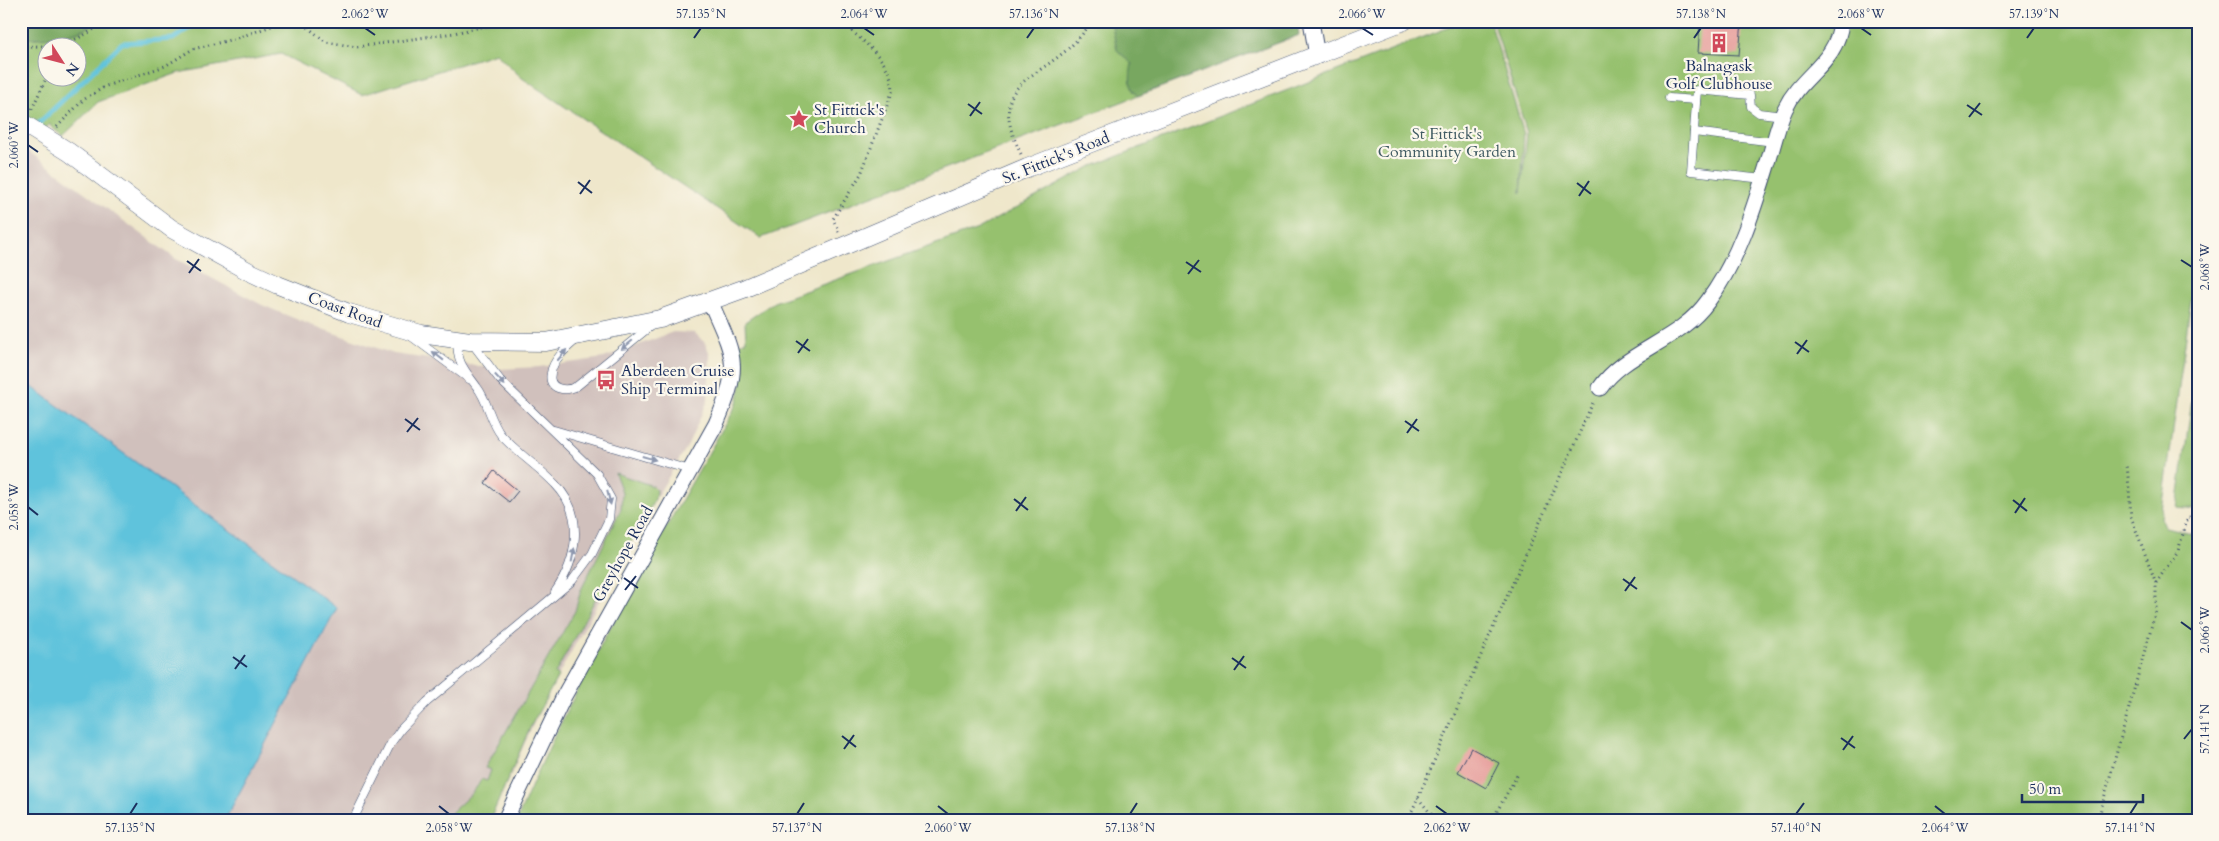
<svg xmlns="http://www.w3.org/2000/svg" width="2219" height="841" viewBox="0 0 2219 841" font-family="Cardo,serif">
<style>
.industrial{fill:#d0c0bc}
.green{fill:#96c16e;stroke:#587866;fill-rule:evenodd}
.forest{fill:#78a761;stroke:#4a6b60}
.water{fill:#5ec3dc;stroke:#3c799d}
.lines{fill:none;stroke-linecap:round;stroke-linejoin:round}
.stream{stroke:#5ec3dc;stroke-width:5}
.building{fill:#e59996}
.service-casing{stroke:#3b4b6e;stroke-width:9}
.minor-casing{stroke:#3b4b6e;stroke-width:17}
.tertiary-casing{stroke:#3b4b6e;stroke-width:19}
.path{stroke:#3b4b6e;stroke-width:3;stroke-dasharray:1 4;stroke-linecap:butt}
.service{stroke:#fff;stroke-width:8}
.minor{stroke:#fff;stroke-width:15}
.tertiary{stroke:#fff;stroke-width:18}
.oneway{fill:#8d97ae}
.ticks{fill:none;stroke:#1b2f5e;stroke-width:2}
.labels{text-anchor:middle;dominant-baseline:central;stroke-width:4.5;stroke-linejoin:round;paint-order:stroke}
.poi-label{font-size:16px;fill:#1b2f5e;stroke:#fbf7ec;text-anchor:start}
.park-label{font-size:16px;fill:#405b63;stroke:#fbf7ec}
.street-label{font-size:16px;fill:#1b2f5e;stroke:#fbf7ec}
.neatline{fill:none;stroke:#1b2f5e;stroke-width:2}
.ticks-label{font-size:12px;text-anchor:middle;fill:#1b2f5e}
</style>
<rect width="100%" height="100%" fill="#fbf7ec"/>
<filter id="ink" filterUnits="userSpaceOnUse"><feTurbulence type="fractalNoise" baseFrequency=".02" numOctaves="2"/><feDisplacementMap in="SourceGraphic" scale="10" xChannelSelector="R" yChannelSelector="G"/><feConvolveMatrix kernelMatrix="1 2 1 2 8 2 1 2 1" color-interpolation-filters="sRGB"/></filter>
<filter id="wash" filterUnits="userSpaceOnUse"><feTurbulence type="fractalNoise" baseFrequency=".0096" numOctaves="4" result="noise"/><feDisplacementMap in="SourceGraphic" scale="20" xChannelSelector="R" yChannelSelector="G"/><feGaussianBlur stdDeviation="1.12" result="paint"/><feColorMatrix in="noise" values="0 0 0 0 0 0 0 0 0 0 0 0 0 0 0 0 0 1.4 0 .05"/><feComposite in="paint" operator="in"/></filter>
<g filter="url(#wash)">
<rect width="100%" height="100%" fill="#efe7cb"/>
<path class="industrial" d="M21,146L176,259L262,305L308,324L394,354L498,369L539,367L604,358L673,332L695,333L706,344L710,355L708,400L688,445L655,499L542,705L490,820H21Z"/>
<g class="green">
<path d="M98,21H1297L1299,35L761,238L522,78L496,53L362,95L281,54L178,73L98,102L63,136L51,127L50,124L42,132L21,122V38C48,38 75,37 98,21ZM48,48H78V78H48Z"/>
<path d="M1465,21H1490L1524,134L1521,193L1527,133L1493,21H2198V249L2161,518L2165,527L2198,534V820H517C577,675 660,540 737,403L744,370L738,344L746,341L745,322L774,302L978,229L1090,167Z"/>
<path d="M2198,356V510L2177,508Z"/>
<path d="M615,473L653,486L656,490L655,499L599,599L596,598L555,674L558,676L531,726L490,820H445C454,807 477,793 481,779L487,781L491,770L485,768L575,611L581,590L621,509L622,492Z"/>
</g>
<g class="forest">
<path d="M21,21H98C75,37 48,38 21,38Z"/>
<path d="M1111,21H1297L1299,35L1138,96C1128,88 1130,75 1132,64L1117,50Z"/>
</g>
<path class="water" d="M21,379L337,608L225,820H21Z"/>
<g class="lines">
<path class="stream" d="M37,125L122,43L173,39L195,24L221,21"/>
</g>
<g id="blocks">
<g class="building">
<path d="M1700,21H1742L1739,55L1698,53Z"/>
<path d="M494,471L518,491L509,502L485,483Z"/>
<path d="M1471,748L1499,763L1486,788L1458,772Z"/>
</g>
</g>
</g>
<g filter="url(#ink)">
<use href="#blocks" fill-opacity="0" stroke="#3b4b6e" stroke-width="1"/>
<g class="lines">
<defs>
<g id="service">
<path d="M1669,98L1696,100"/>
<path d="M1694,132L1774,142"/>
<path d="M1763,179L1691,171L1697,90L1750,95L1751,107L1759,113L1783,116"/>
<path d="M412,337L469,379"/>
<path d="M577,339C567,348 553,359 551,373C547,390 566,392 577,386L652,325"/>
<path d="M457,340C457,363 464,369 477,387C488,401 490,421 501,435C517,453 538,466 555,484C586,515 577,560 555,592"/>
<path d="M554,430L690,470"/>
<path d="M353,820L391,743L401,729L427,702L572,581L592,554L609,519L611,499L597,474L500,380L472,343"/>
</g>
<g id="minor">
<path d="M1311,21L1317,56"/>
<path d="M1600,388C1625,351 1679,342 1708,301C1739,259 1754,208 1769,159C1774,143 1778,124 1785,109C1801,74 1838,63 1841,21"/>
<path d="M505,820L564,696L716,424C742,364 735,358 710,301"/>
</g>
<path id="tertiary" d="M21,122L69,152L172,229L248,271L278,285L349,313L421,334L470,341L546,342L660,319L743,289L1027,168L1404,21"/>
</defs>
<use href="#service" class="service-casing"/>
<use href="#minor" class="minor-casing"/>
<use href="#tertiary" class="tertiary-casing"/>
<g class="path">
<path d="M300,21L326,42L357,47L454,33L508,21"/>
<path d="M21,46C60,47 74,44 106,21"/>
<path d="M32,109L48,74"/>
<path d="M57,127L83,100L106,86L165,66L193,49L234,39L286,21"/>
<path d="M1021,154C1013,137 1004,116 1011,98C1017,82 1038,72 1051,62C1067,51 1081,38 1092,21"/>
<path d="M839,232L833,219L861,174L893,90C891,59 862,41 840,21"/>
<path d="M2156,583L2178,551L2188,517L2198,518"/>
<path d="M1418,798L1436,820"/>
<path d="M1408,820L1594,400"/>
<path d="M1492,820L1518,774"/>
<path d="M2098,820L2156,610V583L2131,517L2127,463"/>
</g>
<use href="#service" class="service"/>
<use href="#minor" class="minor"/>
<use href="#tertiary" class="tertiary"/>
</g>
<defs><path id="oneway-solid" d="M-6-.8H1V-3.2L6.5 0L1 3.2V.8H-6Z" transform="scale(1.25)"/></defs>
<g class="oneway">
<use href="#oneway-solid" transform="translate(627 345) rotate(141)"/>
<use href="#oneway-solid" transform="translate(562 355) rotate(-50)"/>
<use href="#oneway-solid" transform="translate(438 356) rotate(-142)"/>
<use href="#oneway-solid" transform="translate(500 380) rotate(47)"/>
<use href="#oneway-solid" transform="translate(649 458) rotate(16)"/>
<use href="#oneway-solid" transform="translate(609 498) rotate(76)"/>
<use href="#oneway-solid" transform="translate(573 555) rotate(-79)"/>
</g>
</g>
<path class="ticks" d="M365,28L375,35M864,28L874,35M1362,28L1373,35M1861,28L1871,35M694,38L701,28M1027,38L1034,28M1694,38L1701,28M2027,38L2034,28M968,104L982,114M1967,105L1982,115M970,116L980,102M1969,117L1980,103M28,145L38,152M578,182L592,193M1577,183L1591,194M580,194L590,180M1579,196L1589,181M2181,260L2192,267M187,261L201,271M1186,262L1201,272M189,273L199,259M1188,274L1199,260M796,341L810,351M1795,342L1809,352M798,353L808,339M1797,354L1807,340M405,419L420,430M1405,421L1419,431M407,432L418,418M1407,433L1417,419M1014,499L1028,510M2013,500L2027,511M28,507L38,515M1016,511L1026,497M2015,513L2025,498M624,578L638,588M1623,579L1637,589M625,590L636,576M1625,591L1635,577M2181,622L2192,630M233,657L247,667M1232,658L1246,668M235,669L245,655M1234,670L1244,656M842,736L856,747M1841,738L1855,748M2184,739L2192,729M844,749L854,735M1843,750L1853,736M439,806L449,814M938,806L948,814M1436,806L1447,814M1935,806L1945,814M130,814L137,803M797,814L804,803M1130,814L1137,803M1796,814L1804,803M2130,814L2137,803"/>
<defs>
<symbol id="building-bare" viewBox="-9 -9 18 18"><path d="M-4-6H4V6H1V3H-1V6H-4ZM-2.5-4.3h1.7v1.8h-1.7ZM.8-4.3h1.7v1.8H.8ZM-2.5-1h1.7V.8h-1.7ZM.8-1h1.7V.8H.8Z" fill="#d1495b" stroke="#fbf7ec" stroke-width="2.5" paint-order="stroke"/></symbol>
<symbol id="sight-bare" viewBox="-9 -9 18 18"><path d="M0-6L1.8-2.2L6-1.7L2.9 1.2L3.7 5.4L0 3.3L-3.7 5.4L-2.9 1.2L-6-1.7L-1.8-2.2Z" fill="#d1495b" stroke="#fbf7ec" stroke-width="2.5" paint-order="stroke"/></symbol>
<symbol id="bus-bare" viewBox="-9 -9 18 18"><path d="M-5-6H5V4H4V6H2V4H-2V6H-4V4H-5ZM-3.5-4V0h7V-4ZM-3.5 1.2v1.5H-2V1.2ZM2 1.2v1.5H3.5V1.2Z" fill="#d1495b" stroke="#fbf7ec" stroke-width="2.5" paint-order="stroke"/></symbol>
</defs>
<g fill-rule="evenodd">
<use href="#building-bare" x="1705" y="29" width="28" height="28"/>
<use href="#sight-bare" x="785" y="105" width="28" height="28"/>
<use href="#bus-bare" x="592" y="366" width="28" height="28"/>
</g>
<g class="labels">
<g class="poi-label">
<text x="1719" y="66" text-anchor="middle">Balnagask<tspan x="1719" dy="18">Golf Clubhouse</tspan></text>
<text x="814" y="110">St Fittick's<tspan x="814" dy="18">Church</tspan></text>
<text x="621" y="371">Aberdeen Cruise<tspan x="621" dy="18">Ship Terminal</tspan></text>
</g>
<g class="park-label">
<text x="1447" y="134">St Fittick's<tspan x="1447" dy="18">Community Garden</tspan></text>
</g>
<g class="street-label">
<text transform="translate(1056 158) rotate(-22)">St. Fittick's Road</text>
<text transform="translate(345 310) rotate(20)">Coast Road</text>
<text transform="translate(623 554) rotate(-61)">Greyhope Road</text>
</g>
</g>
<rect width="2219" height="841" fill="none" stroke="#fbf7ec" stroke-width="55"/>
<g transform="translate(62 62) rotate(126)"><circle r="24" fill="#fbf7ec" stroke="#a1a7b3"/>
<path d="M0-4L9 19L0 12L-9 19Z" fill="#d1495b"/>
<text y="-8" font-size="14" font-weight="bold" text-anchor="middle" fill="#1b2f5e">N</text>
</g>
<path d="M2022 794v8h121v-8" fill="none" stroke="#1b2f5e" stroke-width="2.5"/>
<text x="2029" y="794" font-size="15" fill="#1b2f5e" stroke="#fbf7ec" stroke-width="4" paint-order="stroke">50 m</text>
<rect x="28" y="28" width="2164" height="786" class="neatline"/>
<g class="ticks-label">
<text x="365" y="18">2.062°W</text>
<text x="701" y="18">57.135°N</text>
<text x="864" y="18">2.064°W</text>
<text x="1034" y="18">57.136°N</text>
<text x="1362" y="18">2.066°W</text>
<text x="1701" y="18">57.138°N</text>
<text x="1861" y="18">2.068°W</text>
<text x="2034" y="18">57.139°N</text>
<text transform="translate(14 145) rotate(-90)" y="4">2.060°W</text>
<text transform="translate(2205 267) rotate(-90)" y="4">2.068°W</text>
<text transform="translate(14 507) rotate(-90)" y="4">2.058°W</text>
<text transform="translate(2205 630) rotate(-90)" y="4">2.066°W</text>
<text transform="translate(2205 729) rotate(-90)" y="4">57.141°N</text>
<text x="130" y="832">57.135°N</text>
<text x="449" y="832">2.058°W</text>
<text x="797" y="832">57.137°N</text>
<text x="948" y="832">2.060°W</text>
<text x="1130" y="832">57.138°N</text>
<text x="1447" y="832">2.062°W</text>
<text x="1796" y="832">57.140°N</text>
<text x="1945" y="832">2.064°W</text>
<text x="2130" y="832">57.141°N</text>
</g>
</svg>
